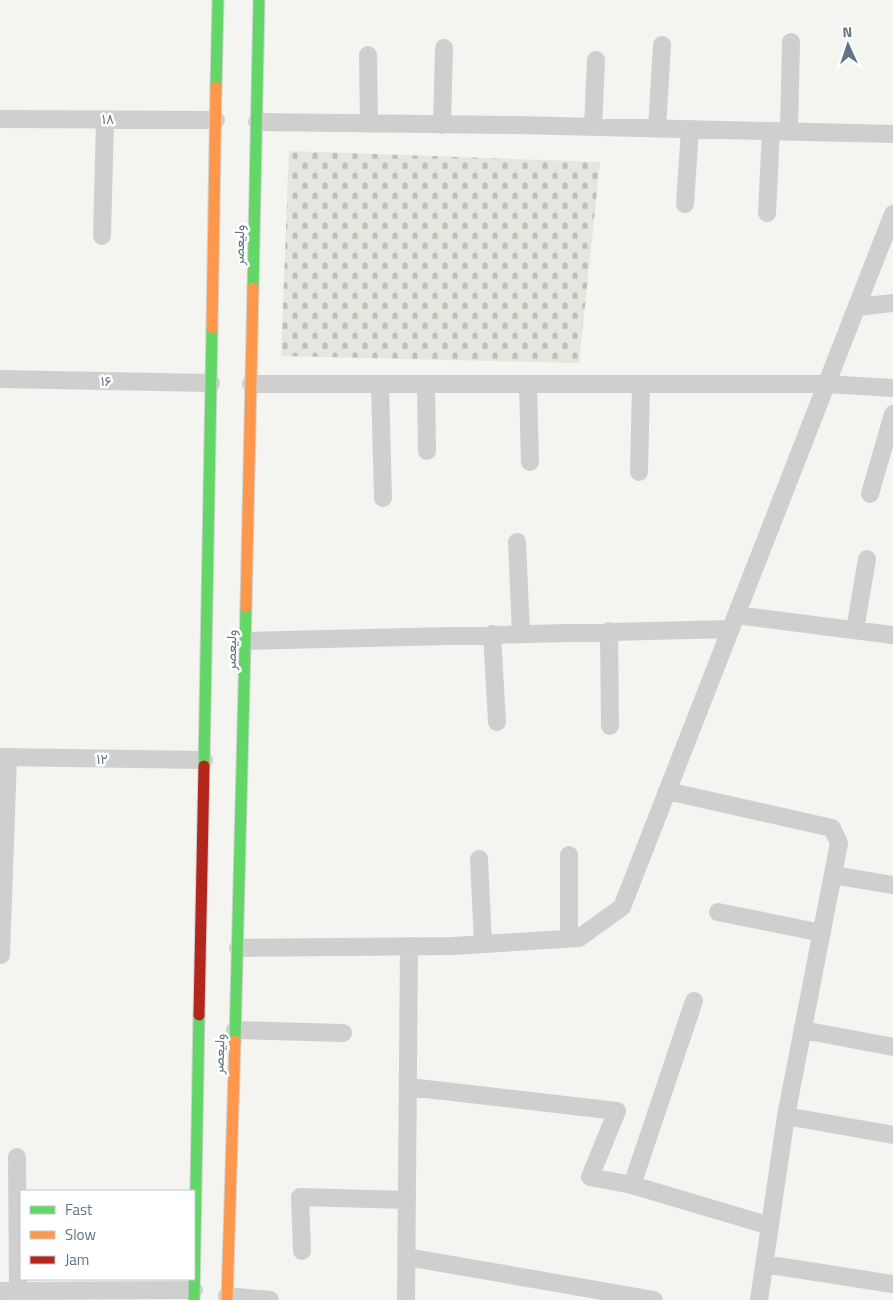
<svg xmlns="http://www.w3.org/2000/svg" width="893" height="1300" font-family="'Titillium Web',Vazirmatn,sans-serif">
  <defs>
    <pattern id="cemetery-stones" width="16" height="16" patternUnits="userSpaceOnUse" patternTransform="scale(1.25)"><rect width="16" height="16" fill="#e3e7de"/><path d="M2 7V4a2 2 0 0 1 4 0v3zM10 15v-3a2 2 0 0 1 4 0v3z" fill="#bbc0ba"/></pattern>
  </defs>
  <rect width="100%" height="100%" fill="#f4f4f0"/>
  <path fill="url(#cemetery-stones)" d="M 289,151 L 600,162 L 579,363 L 281,356 Z"/>
  <g fill="none" stroke-linecap="round" stroke-linejoin="round">
    <defs>
      <path id="fast" d="M 216,87 L 218,0
        M 253,288 L 259,0
        M 204,766 L 212,328
        M 235,1041 L 246,607
        M 194,1300 L 199,1015"/>
      <path id="slow" d="M 212,328 L 216,87
        M 246,607 L 253,288
        M 227,1300 L 235,1041"/>
      <path id="jam" d="M 199,1015 L 204,766"/>
    </defs>
    <use href="#fast" stroke="#d1d2d1" stroke-width="13"/>
    <use href="#slow" stroke="#d1d2d1" stroke-width="13"/>
    <use href="#jam" stroke="#d1d2d1" stroke-width="13"/>
    <path stroke="#cfcfd0" stroke-width="18" d="M 368,55 L 369,124
      M 0,119 L 216,120
      M 257,122 L 516,125 L 893,134
      M 442,125 L 444,48
      M 593,127 L 596,60
      M 657,128 L 662,45
      M 789,131 L 791,42
      M 685,204 L 690,129
      M 767,213 L 771,131
      M 102,236 L 105,119
      M 857,307 L 893,303
      M 0,379 L 211,383
      M 251,384 L 826,384 L 893,388
      M 380,385 L 383,498
      M 426,385 L 427,451
      M 528,385 L 530,462
      M 639,472 L 641,385
      M 870,494 L 893,414
      M 517,542 L 521,634
      M 736,615 L 893,635
      M 855,630 L 867,559
      M 609,631 L 610,726
      M 492,634 L 497,722
      M 246,641 L 731,629
      M 0,757 L 204,760
      M 667,791 L 832,828 L 839,843 L 786,1116 L 759,1300
      M 569,855 L 569,939
      M 479,859 L 483,944
      M 833,875 L 893,885
      M 718,912 L 822,933
      M 238,948 L 453,946 L 579,938 L 622,907 L 893,214
      M 1,955 L 8,757
      M 694,1001 L 632,1185 L 770,1226
      M 235,1030 L 343,1033
      M 803,1030 L 893,1047
      M 409,1087 L 617,1111 L 590,1177 L 632,1185
      M 786,1116 L 893,1135
      M 17,1157 L 18,1291
      M 302,1251 L 300,1197 L 407,1200
      M 407,1257 L 654,1300
      M 764,1264 L 893,1284
      M 0,1291 L 194,1290
      M 227,1296 L 270,1300
      M 406,1300 L 409,946"/>
    <use href="#fast" stroke="#63d668" stroke-width="11"/>
    <use href="#slow" stroke="#ff974d" stroke-width="11"/>
    <use href="#jam" stroke="#b3261e" stroke-width="11"/>
  </g>
  <g text-anchor="middle" stroke-width="5" stroke-linejoin="round" paint-order="stroke">
    <g font-size="14" fill="#607584" stroke="#fff">
      <text x="108" y="124">۱۸</text>
      <text transform="translate(239 245) rotate(-89)" y="5">ولیعصر</text>
      <text transform="translate(106 381) rotate(1)" y="5">۱۶</text>
      <text transform="translate(231 650) rotate(-89)" y="5">ولیعصر</text>
      <text transform="translate(102 759) rotate(1)" y="5">۱۲</text>
      <text transform="translate(219 1054) rotate(-88)" y="5">ولیعصر</text>
    </g>
  </g>
  <rect x="20" y="1190" width="175" height="90" fill="#ffffff" stroke="#bfc8ce"/>
  <rect x="30" y="1206" width="25" height="8" fill="#63d668" stroke="#bfc8ce"/>
  <text x="65" y="1215" font-size="15" fill="#607584">Fast</text>
  <rect x="30" y="1231" width="25" height="8" fill="#ff974d" stroke="#bfc8ce"/>
  <text x="65" y="1240" font-size="15" fill="#607584">Slow</text>
  <rect x="30" y="1256" width="25" height="8" fill="#b3261e" stroke="#bfc8ce"/>
  <text x="65" y="1265" font-size="15" fill="#607584">Jam</text>
  <g transform="translate(848 45) rotate(357)" stroke="#ffffff" stroke-width="4" paint-order="stroke">
  <path d="M0-4L9 19L0 12L-9 19Z" fill="#607584"/>
  <text y="-8" font-size="14" font-weight="bold" text-anchor="middle" fill="#607584">N</text>
  </g>
</svg>
